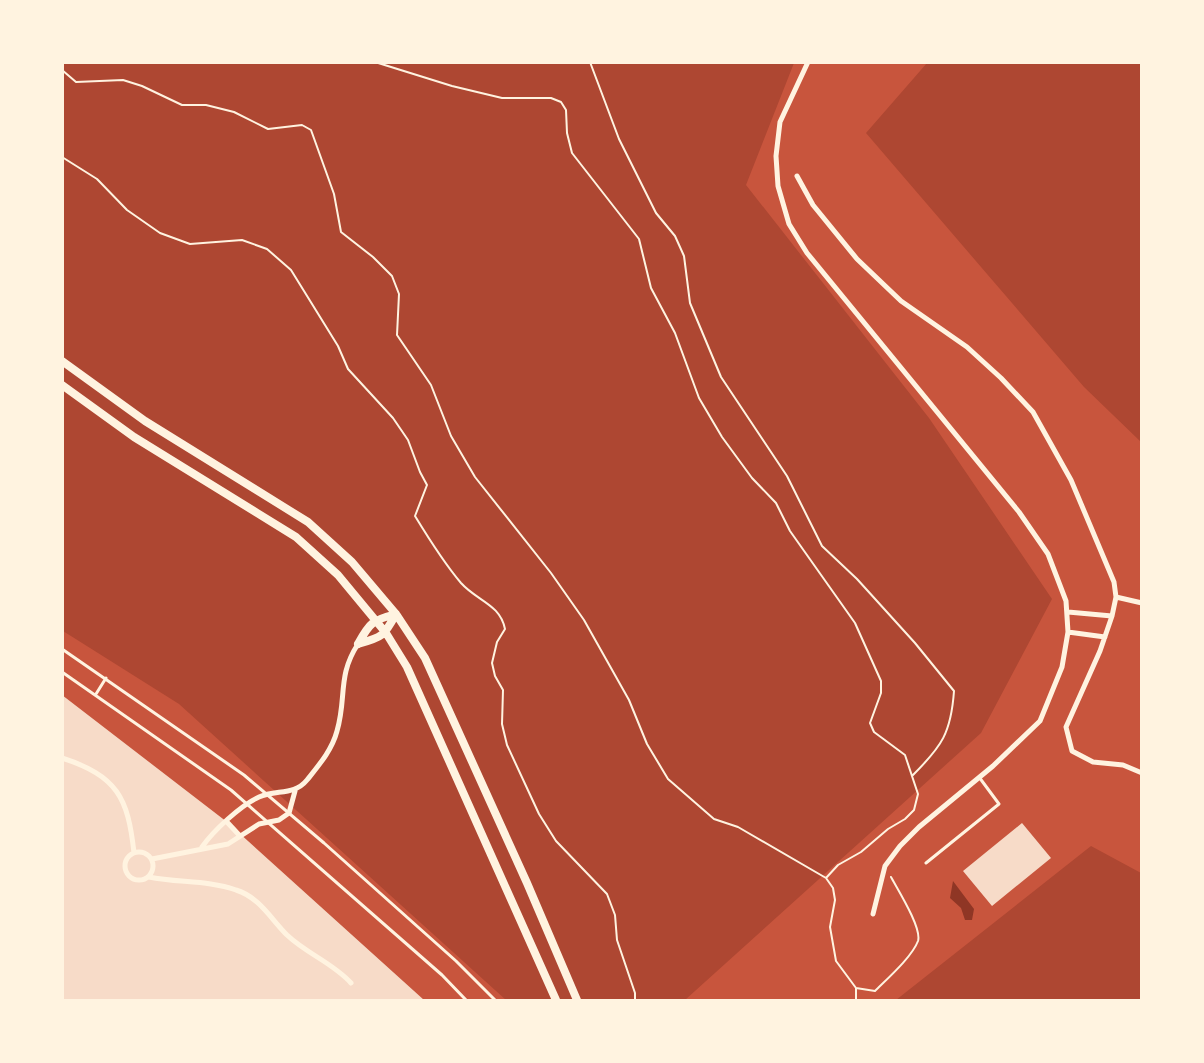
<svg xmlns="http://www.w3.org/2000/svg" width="1204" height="1063" font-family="Jost,sans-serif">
  <rect width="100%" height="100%" fill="#c8553d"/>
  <path fill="#ae4732" d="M 62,63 L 794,63 L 746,185 L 929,418 L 1052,599 L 981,733 L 685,1000 L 506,1000 L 179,704 L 63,631 Z
    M 927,63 L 1141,63 L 1141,442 L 1084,387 L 866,133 Z
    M 1091,846 L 1141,873 L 1141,1000 L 896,1000 Z"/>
  <path fill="#8f3625" d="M 953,881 L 974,909 L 972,920 L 965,920 L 961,908 L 950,898 Z"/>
  <path fill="#f7dbc8" d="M 62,695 L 227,822 L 424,1000 L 62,1000 Z
    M 1022,823 L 1051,858 L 992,906 L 963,871 Z"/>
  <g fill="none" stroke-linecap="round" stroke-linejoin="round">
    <path stroke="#fff3e0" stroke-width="2" d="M 375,62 L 452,86 L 502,98 L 551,98 L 561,102 L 566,110 L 567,133 L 572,153 L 639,239 L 651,288 L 675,333 L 699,398 L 722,437 L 752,478 L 776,503 L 790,531 L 855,623 L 881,681 L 881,693 L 870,723 L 874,732 L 905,755 L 918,794 L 914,810 L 905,819 L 888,829 L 861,852 L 838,865 L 826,878
      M 590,62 L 619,139 L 656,213 L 675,236 L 684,256 L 690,303 L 721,377 L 787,476 L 822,546 L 857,579 L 915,643 L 954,691 C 951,733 942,746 913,775
      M 62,70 L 76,82 L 123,80 L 142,86 L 182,105 L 206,105 L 234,112 L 268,129 L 302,125 L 311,130 L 334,194 L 341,232 L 373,257 L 392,276 L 399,294 L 397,335 L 431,385 L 451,436 L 475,477 L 551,573 L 584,620 L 629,700 L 647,744 L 668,779 L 714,819 L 738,827 L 826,878 L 833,888 L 835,900 L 830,927 L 836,961 L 856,988 L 875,991 C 887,979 912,957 918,941 C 922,928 898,890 891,877
      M 62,157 L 97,179 L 127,210 L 160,233 L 190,244 L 242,240 L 267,249 L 291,270 L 338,346 L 348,369 L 393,418 L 408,440 L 420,472 L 427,485 L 415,516 C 429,539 444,563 461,583 C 477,601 500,604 505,629 L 497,642 L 492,663 L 495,676 L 503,690 L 502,724 L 507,745 L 539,814 L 556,841 L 607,894 L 615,915 L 617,940 L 635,993 L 635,1000
      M 856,1000 L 856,988"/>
    <path stroke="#fff3e0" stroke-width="3" d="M 62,649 L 244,775 L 324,843 L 456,961 L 495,1000
      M 62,672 L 231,790 L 442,975 L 466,1000
      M 96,694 L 106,678
      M 926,863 L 999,804 L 979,777"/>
    <path stroke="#fff3e0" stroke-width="5" d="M 808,62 L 780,122 L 776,156 L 778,186 L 789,224 L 807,253 L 1019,512 L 1048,554 L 1066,601 L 1068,632 L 1062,667 L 1040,721 L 993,766 L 919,827 L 900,846 L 885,866 L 873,914
      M 797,176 L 813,205 L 857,259 L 901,301 L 967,347 L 1001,378 L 1033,412 L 1071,480 L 1114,582 L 1116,597 L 1112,616 L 1100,651 L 1066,727 L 1072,751 L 1093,762 L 1123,765 L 1142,773
      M 1116,597 L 1142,603
      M 1068,612 L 1112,616
      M 1068,632 L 1105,637
      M 62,758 C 117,776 128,797 134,853
      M 227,822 L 240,836
      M 202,847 C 213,831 241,805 259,797 C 276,789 294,796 307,780 C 319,765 332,750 337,731 C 347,697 337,676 358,644
      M125 866a14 14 0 1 1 28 0a14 14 0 1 1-28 0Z
      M 152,859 L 228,844 L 259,824 L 279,820 L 289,813 L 295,791
      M 149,877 C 178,883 208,880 236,890 C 259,897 271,919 287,935 C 307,954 333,963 351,983"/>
    <path stroke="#fff3e0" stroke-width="8" d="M 62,361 L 145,421 L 308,522 L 352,562 L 396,614 L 425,658 L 527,883 L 577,1000
      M 62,385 L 134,437 L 296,537 L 338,575 L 386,633 L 407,667 L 556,1000
      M 358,644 C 370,622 373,620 396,614
      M 358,644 C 383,637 384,636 396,614"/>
  </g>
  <rect width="1204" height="1063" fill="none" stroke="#fff3e0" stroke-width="128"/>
</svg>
